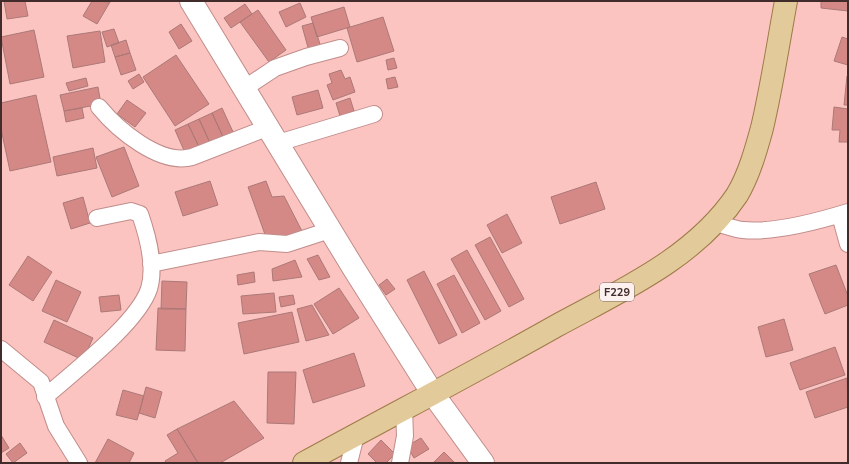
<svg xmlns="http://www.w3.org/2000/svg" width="849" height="464" font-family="'Nunito Sans',sans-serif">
  <rect width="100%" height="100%" fill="#fbc4c1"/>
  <path fill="#d58987" stroke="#ab7976" d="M 4,1 L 25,1 L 28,16 L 7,19 Z
    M 92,1 L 110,2 L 97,24 L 83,16 Z
    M 821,1 L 848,1 L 848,11 L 821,8 Z
    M 300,3 L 306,17 L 286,27 L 279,12 Z
    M 245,4 L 252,14 L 231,28 L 224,18 Z
    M 344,7 L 350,27 L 317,37 L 311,17 Z
    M 258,10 L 286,50 L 269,62 L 240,22 Z
    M 383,17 L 394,51 L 357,62 L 347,28 Z
    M 313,23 L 321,47 L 309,51 L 302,26 Z
    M 181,24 L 192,41 L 179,49 L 169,32 Z
    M 114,29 L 119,43 L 107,47 L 102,32 Z
    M 34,30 L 44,77 L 10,84 L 1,37 Z
    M 100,31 L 105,62 L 73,68 L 67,36 Z
    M 842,37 L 848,39 L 848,65 L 834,61 Z
    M 126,40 L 130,53 L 115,57 L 111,45 Z
    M 130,53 L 136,70 L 121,75 L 115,57 Z
    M 176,55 L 209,104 L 175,126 L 143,77 Z
    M 394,58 L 397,68 L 388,70 L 386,60 Z
    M 341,70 L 345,79 L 350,77 L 355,92 L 333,100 L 327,85 L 332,83 L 329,74 Z
    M 139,74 L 144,82 L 133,89 L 128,81 Z
    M 847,76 L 848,76 L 848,105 L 844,105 Z
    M 395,77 L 398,87 L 388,89 L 386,79 Z
    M 86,78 L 88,86 L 69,91 L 66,83 Z
    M 98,87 L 101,104 L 64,111 L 60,95 Z
    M 318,90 L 323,108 L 297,115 L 292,97 Z
    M 36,95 L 51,162 L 10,171 L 1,129 L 1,103 Z
    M 350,98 L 354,111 L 340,116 L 336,103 Z
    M 127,100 L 146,113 L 135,127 L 117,114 Z
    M 834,107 L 848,109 L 848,142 L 839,142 L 840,130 L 832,130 Z
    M 82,108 L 84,118 L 66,122 L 64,111 Z
    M 222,108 L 234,134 L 224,139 L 212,113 Z
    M 212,113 L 224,139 L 211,145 L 199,119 Z
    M 199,119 L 211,145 L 200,149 L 188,124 Z
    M 188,124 L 200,149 L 186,155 L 175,130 Z
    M 124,147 L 139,186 L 112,197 L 96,157 Z
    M 93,148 L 97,168 L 57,176 L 53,157 Z
    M 210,181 L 218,205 L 183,216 L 175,192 Z
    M 266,181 L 272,197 L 284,196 L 303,233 L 267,240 L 248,187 Z
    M 596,182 L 605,209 L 560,224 L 551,197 Z
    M 83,197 L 90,223 L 71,229 L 63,203 Z
    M 507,214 L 522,243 L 502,253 L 487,225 Z
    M 490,237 L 524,299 L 509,307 L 475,245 Z
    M 467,250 L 501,311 L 485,320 L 451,259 Z
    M 318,255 L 330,277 L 319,280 L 307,259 Z
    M 28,256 L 52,272 L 33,301 L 9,285 Z
    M 295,260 L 302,277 L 273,281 L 272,269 Z
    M 836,265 L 848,296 L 848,305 L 825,314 L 809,274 Z
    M 424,271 L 457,335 L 439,344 L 407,280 Z
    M 254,272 L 255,282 L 238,285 L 237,275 Z
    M 454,275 L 480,323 L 462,333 L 437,284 Z
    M 387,279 L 395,289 L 386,295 L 379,285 Z
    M 56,280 L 81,292 L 67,322 L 42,311 Z
    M 162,281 L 187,282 L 186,309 L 161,309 Z
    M 339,288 L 359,318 L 333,334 L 314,304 Z
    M 274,293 L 276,312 L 243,314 L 241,296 Z
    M 119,295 L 121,310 L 101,312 L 99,297 Z
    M 293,295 L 295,304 L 281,307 L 279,297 Z
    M 312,305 L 329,335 L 306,341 L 297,309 Z
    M 158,308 L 186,309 L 185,351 L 156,350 Z
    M 292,312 L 299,342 L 244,354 L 238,323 Z
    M 784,319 L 793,350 L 766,357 L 758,327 Z
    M 54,320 L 93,338 L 83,360 L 44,342 Z
    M 835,347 L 845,375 L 800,390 L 790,363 Z
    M 354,353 L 365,386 L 313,403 L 303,370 Z
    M 268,372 L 296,372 L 294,424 L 267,423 Z
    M 847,378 L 848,407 L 815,418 L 806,392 Z
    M 146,387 L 162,392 L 155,418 L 139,413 Z
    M 123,390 L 144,396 L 137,420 L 116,415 Z
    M 234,401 L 264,438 L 220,463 L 198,463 L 177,429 Z
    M 177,429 L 198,463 L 166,463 L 165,461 L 178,453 L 167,435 Z
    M 1,435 L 9,448 L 1,453 Z
    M 421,438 L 429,449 L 414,458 L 407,446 Z
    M 108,439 L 134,453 L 129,463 L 95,463 Z
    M 381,440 L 395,454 L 386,463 L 377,463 L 368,454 Z
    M 20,443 L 27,453 L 13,463 L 6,454 Z
    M 444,452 L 455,463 L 433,463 Z"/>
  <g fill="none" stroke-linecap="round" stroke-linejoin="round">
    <defs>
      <path id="minor" d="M 245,88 L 275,68 L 306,57 L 340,48
        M 99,107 C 117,129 160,166 192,157 L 269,127
        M 278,143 L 374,114
        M 840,215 L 848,244
        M 716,223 C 724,225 734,229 743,230 C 773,233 819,221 848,212
        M 151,264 L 259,242 L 287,244 L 330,230
        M 1,349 L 41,382 L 56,426 L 79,463
        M 45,397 C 73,372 137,324 149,289 C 156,266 148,237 140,214 L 131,211 L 97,218
        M 349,463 L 356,435
        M 400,463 L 405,436 L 404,408"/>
      <path id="secondary" d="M 191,1 L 354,269 L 433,394 L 483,463"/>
      <path id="primary" d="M 304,463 C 388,417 473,373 556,326 C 620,291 695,258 737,195 C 749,175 756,150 762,128 C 772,86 778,44 786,1"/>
    </defs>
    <use href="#minor" stroke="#c18d8b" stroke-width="18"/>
    <use href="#secondary" stroke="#c18d8b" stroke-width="24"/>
    <use href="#primary" stroke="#9e7b48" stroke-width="24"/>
    <use href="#minor" stroke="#fff" stroke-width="16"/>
    <use href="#secondary" stroke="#fff" stroke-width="22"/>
    <use href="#primary" stroke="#e3ca9a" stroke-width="22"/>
  </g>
  <g text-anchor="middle" stroke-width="3" stroke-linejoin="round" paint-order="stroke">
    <rect fill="#fdf1f0" stroke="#796766" stroke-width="1" x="600" y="283" width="34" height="18" rx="3"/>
    <g font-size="11" font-weight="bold" fill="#412c2b">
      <text x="617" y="296">F229</text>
    </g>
  </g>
  <rect width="849" height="464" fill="none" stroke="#412c2b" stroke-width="4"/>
</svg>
